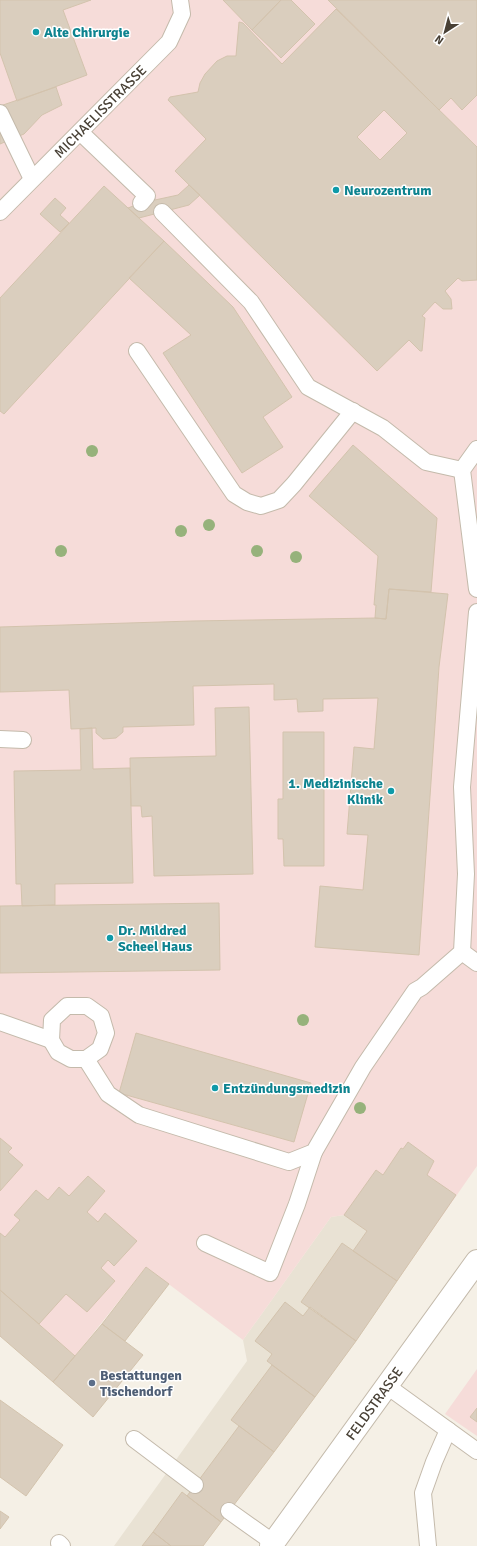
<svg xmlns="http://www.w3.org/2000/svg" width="477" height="1546" font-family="Signika,sans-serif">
  <rect width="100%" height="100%" fill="#f5f0e6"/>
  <path fill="#e9e2d4" d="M 344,1215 L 367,1231 L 353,1252 L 397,1281 L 356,1341 L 203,1546 L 114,1546 L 247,1361 L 243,1340 L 331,1217 Z"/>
  <path fill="#f6dcd9" d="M 0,0 L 477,0 L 477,1166 L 397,1281 L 353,1251 L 367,1231 L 344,1215 L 331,1217 L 243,1340 L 146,1267 L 75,1356 L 0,1290 Z
    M 477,1369 L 477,1436 L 445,1414 Z"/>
  <path fill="#dacebe" stroke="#d3c3ad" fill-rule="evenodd" d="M 0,0 L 91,0 L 63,10 L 87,75 L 17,101 L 0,53 Z
    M 223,0 L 281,0 L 252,30 Z
    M 281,0 L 291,0 L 315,24 L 281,58 L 252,30 Z
    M 328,0 L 477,0 L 477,95 L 462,110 L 451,98 L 439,110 Z
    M 336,9 L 477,147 L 477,280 L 462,281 L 458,278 L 445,291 L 451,299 L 452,309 L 443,309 L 435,302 L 422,316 L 425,318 L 422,351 L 420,351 L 409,340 L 377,371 L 175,171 L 206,139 L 168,100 L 170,97 L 198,92 L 200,83 L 205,74 L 217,61 L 227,56 L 236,56 L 239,22 L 243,23 L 282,64 ZM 384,110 L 407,133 L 380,160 L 357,137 Z
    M 56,87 L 62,105 L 42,115 L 24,134 L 0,144 L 0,106 Z
    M 189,185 L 200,195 L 189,205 L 139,218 L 128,208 L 141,203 L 178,195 Z
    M 104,186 L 164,241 L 4,414 L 0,411 L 0,298 Z
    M 55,198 L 66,208 L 60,215 L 69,223 L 60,232 L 40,214 Z
    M 164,241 L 233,307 L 292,397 L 263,417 L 283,447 L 242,473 L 163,353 L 191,335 L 129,278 Z
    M 353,445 L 437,518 L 431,592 L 389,589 L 386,619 L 375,618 L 376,605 L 374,605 L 378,556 L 309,496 Z
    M 389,589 L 448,594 L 439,667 L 419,955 L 315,947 L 320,886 L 363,890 L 368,835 L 347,834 L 354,747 L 374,749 L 378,698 L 323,699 L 323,711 L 298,712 L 297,699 L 274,700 L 274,684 L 193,686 L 194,725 L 123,727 L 123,732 L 116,738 L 103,739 L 96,733 L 96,728 L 71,729 L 69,690 L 0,692 L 0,627 L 192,621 L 375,618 L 386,619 Z
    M 249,707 L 253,874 L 154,876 L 152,816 L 142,817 L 141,806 L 131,806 L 130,758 L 216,756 L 215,708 Z
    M 92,728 L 93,769 L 130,768 L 133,883 L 55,884 L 55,905 L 22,906 L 21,884 L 16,884 L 14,771 L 81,770 L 80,729 Z
    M 283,732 L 324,732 L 324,866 L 284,866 L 283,839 L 278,839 L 278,799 L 283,799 Z
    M 219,903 L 220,970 L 0,973 L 0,906 Z
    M 136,1033 L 311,1083 L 294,1142 L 119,1093 Z
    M 0,1138 L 12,1148 L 8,1152 L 23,1165 L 0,1191 Z
    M 408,1142 L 434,1161 L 427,1175 L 456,1195 L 397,1281 L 353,1251 L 367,1231 L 344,1215 L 376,1170 L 383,1175 L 401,1148 L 403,1149 Z
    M 88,1176 L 105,1191 L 87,1212 L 98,1222 L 105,1213 L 137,1241 L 114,1266 L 108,1260 L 101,1268 L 115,1281 L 87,1312 L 66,1294 L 39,1324 L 0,1290 L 0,1233 L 5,1237 L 20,1220 L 14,1215 L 36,1190 L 48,1200 L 59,1187 L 69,1196 Z
    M 342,1243 L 397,1281 L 356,1341 L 301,1302 Z
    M 146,1267 L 169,1284 L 125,1341 L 102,1324 Z
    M 0,1290 L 75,1356 L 53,1382 L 0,1336 Z
    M 285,1302 L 303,1316 L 310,1307 L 356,1341 L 315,1397 L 267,1361 L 272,1354 L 255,1341 Z
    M 102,1324 L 143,1355 L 93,1417 L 53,1382 Z
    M 272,1365 L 315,1397 L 274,1452 L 231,1420 Z
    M 0,1400 L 63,1445 L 26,1496 L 0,1477 Z
    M 477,1408 L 477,1422 L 470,1417 Z
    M 239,1426 L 274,1452 L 221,1522 L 187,1496 Z
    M 182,1492 L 221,1522 L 203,1546 L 171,1546 L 153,1532 Z
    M 0,1511 L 9,1517 L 0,1529 Z
    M 153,1532 L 171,1546 L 142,1546 Z"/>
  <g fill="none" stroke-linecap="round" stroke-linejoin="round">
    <defs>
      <g id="service">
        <path d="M 0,113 L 32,179"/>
        <path d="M 80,132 L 147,196 L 141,203"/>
        <path id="s1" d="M 0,212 L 169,42 L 182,14 L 180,0"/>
        <path d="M 162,212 L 251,302 L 308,387 L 383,428 L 426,462 L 462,470"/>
        <path d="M 137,351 L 234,494 L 247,502 L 261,506 L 279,500 L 294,484 L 353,411"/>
        <path d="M 477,449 L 462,470 L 477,589"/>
        <path d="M 0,739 L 23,740"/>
        <path d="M 462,952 L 477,963"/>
        <path d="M 67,1006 L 87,1006 L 101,1016 L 106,1033 L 100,1049 L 86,1059 L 71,1059 L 58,1052 L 51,1040 L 52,1020 Z"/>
        <path d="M 0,1022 L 51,1040"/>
        <path d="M 86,1059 L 108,1094 L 139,1115 L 289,1162 L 314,1152 L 363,1067 L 415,991 L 422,987 L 462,952 L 466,874 L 462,787 L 477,612"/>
        <path d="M 205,1243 L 270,1273 L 297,1204 L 314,1152"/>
        <path d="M 387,1386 L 477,1451"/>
        <path d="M 134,1439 L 195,1485"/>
        <path d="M 229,1511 L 274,1543"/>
        <path d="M 59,1543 L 62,1546"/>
        <path d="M 428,1546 L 423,1493 L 434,1462 L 448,1430"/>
      </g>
      <g id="tertiary">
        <path id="s2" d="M 271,1546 L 477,1261"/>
      </g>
    </defs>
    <use href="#service" stroke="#c4baab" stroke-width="18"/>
    <use href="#tertiary" stroke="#c4baab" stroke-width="24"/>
    <use href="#service" stroke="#fff" stroke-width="16"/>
    <use href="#tertiary" stroke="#fff" stroke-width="22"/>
  </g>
  <g fill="#96b27b">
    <circle cx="92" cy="451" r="6"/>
    <circle cx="209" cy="525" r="6"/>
    <circle cx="181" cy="531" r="6"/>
    <circle cx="61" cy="551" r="6"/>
    <circle cx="257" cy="551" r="6"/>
    <circle cx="296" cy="557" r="6"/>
    <circle cx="303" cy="1020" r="6"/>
    <circle cx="360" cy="1108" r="6"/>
  </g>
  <g fill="#0f9aa8" stroke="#fff" stroke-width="1.5">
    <circle cx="36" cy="32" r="4"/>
    <circle cx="336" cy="190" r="4"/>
    <circle cx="391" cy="791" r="4"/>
    <circle cx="110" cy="938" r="4"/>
    <circle cx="215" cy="1088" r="4"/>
  </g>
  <circle fill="#5c6f8a" stroke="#fff" stroke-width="1.5" cx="92" cy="1383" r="4"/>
  <g text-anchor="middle" stroke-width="3" stroke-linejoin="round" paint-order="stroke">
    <g font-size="14" font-weight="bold" fill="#0d838f" stroke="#fff" text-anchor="start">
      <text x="44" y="37">Alte Chirurgie</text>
      <text x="344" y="195">Neurozentrum</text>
      <text x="383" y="788" text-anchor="end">1. Medizinische<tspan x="383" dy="16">Klinik</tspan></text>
      <text x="118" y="935">Dr. Mildred<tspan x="118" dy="16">Scheel Haus</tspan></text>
      <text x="223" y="1093">Entzündungsmedizin</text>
    </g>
    <g font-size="14" fill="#484035" stroke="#fff">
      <text dy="5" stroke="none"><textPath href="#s1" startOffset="142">MICHAELISSTRASSE</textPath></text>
      <text dy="5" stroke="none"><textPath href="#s2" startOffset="176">FELDSTRASSE</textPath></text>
    </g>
    <g font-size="14" font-weight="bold" fill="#4e5e75" stroke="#fff" text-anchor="start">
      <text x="100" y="1380">Bestattungen<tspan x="100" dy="16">Tischendorf</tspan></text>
    </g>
  </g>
  <g transform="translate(445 32) rotate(216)" stroke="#ffffff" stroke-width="3" paint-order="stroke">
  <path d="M0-3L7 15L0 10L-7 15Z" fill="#484035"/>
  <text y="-6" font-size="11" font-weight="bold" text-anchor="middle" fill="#484035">N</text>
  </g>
</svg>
